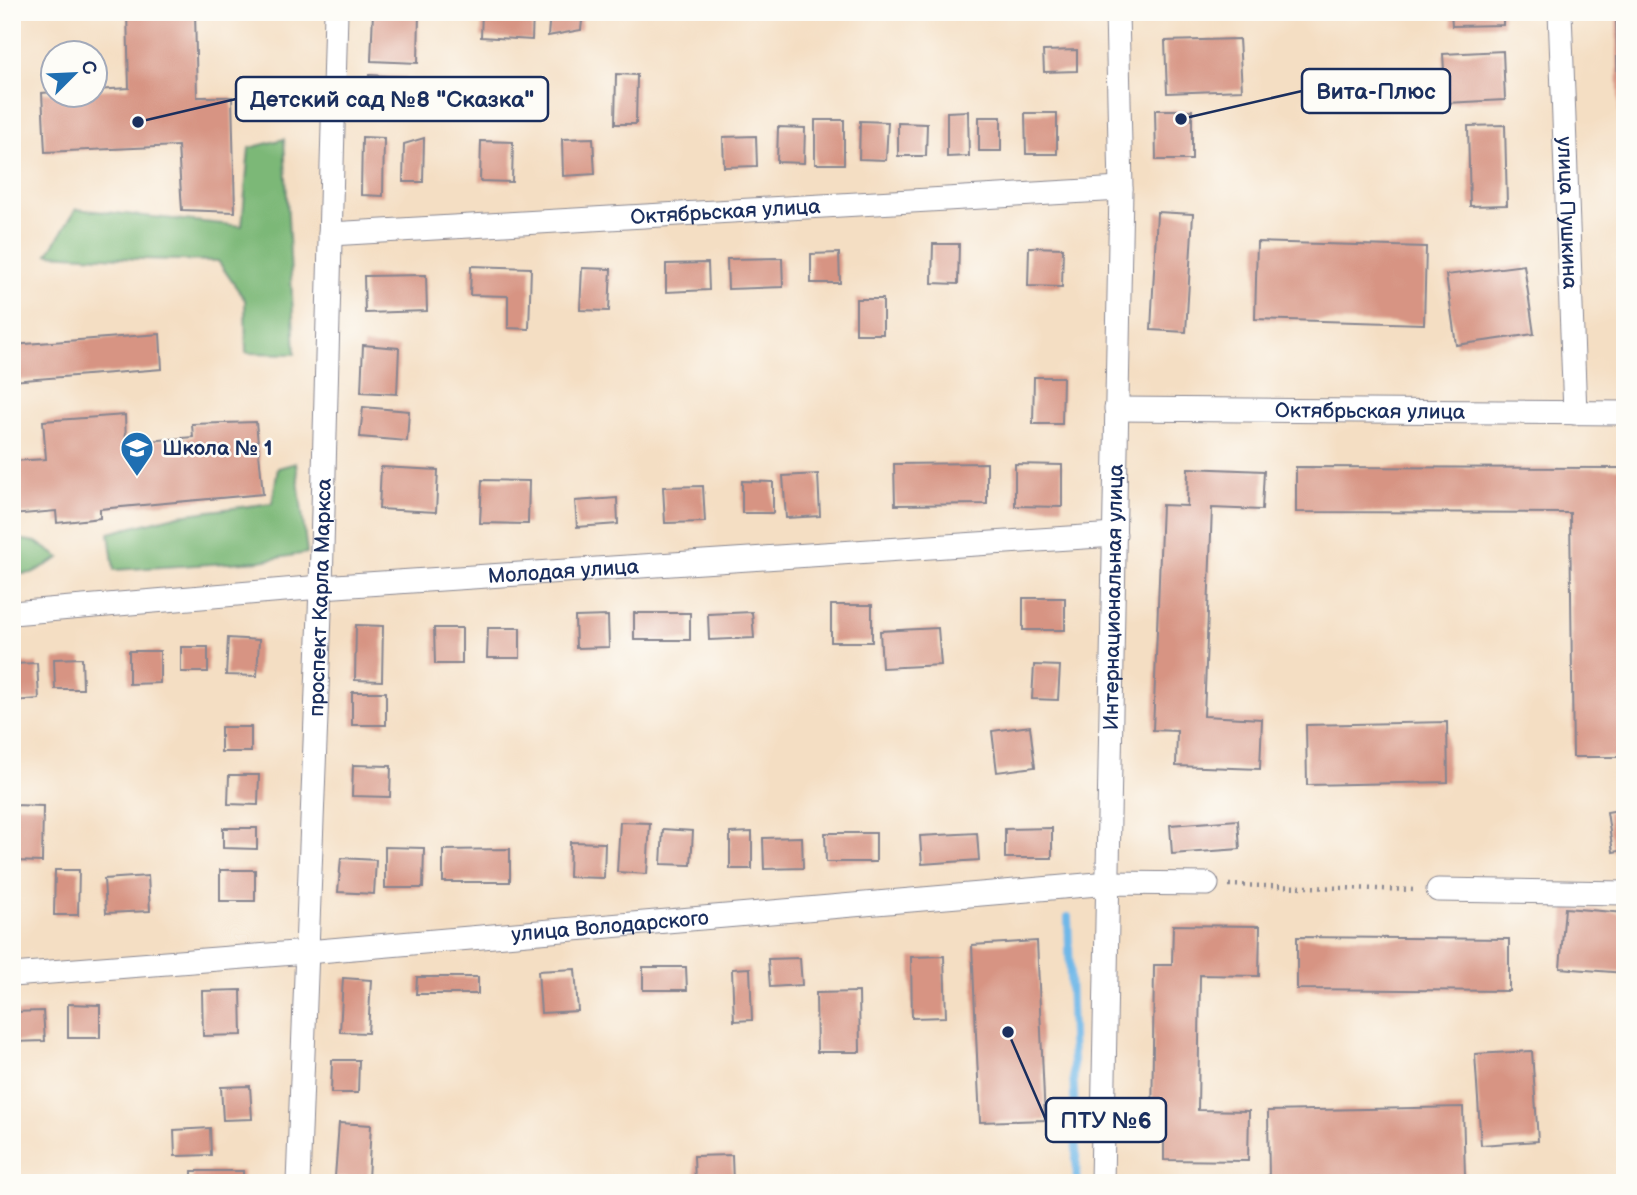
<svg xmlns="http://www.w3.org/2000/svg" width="1637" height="1195" font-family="'Balsamiq Sans',sans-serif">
  <rect width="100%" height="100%" fill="#fdfcf7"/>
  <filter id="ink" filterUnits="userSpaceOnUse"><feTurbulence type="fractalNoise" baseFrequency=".0143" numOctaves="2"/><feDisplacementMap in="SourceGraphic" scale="14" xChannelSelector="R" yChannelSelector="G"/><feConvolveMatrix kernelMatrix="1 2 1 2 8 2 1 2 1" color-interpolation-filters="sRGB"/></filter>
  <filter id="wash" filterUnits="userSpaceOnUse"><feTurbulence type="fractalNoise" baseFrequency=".00686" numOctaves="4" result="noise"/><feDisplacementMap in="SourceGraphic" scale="28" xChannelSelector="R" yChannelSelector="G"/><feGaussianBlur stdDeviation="1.57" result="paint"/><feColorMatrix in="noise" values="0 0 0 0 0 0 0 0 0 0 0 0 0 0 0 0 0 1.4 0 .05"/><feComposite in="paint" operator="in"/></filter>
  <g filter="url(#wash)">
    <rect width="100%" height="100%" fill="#f4dec3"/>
    <path fill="#7cb877" stroke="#4c746a" stroke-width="2" d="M 284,139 L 295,354 L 246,353 L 245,300 L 218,261 L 141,259 L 48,254 L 76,209 L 242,226 L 249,148 Z
      M 296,463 L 307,553 L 260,561 L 114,570 L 109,533 L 179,515 L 272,503 L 278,468 Z
      M 12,538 L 36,542 L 60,558 L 32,573 L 12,575 Z"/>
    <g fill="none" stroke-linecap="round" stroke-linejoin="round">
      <path stroke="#70b8e8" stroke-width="8" d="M 1068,917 L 1077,1183"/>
    </g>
    <g id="blocks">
      <path fill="#d79483" d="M 127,12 L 195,12 L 197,97 L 232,97 L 235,212 L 182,210 L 178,146 L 45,152 L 42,93 L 52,92 L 52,94 L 94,94 L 94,90 L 129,88 Z
        M 373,12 L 419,12 L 418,63 L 371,61 Z
        M 482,12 L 533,12 L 532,40 L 481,37 Z
        M 550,12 L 583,12 L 581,30 L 548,36 Z
        M 1451,12 L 1503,12 L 1503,25 L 1452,26 Z
        M 1616,12 L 1625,12 L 1625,256 L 1622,256 Z
        M 1239,39 L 1242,90 L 1167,93 L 1165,41 Z
        M 1077,50 L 1077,71 L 1044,72 L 1043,51 Z
        M 1503,51 L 1505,100 L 1446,103 L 1443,54 Z
        M 616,74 L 637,75 L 636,124 L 615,124 Z
        M 369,75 L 406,77 L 405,104 L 368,103 Z
        M 1155,110 L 1192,110 L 1192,160 L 1156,160 Z
        M 968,111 L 969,156 L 947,157 L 947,112 Z
        M 1025,113 L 1057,113 L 1057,154 L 1026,154 Z
        M 979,117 L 1001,117 L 1001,151 L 979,151 Z
        M 815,120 L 844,120 L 844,164 L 815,164 Z
        M 860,121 L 888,122 L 886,160 L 859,159 Z
        M 898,123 L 927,124 L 926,156 L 898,156 Z
        M 1505,125 L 1507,205 L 1470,206 L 1468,126 Z
        M 778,127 L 805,128 L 804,163 L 777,162 Z
        M 756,136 L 757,166 L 724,167 L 723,137 Z
        M 362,137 L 384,138 L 383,196 L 361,195 Z
        M 424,138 L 423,182 L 403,182 L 404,144 Z
        M 593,138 L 595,174 L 563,176 L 562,139 Z
        M 481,141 L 513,142 L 512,182 L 480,181 Z
        M 1157,212 L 1193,214 L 1186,332 L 1151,330 Z
        M 1257,242 L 1426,247 L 1424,324 L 1255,319 Z
        M 933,244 L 959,244 L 958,284 L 932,283 Z
        M 1029,247 L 1063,248 L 1062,287 L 1028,286 Z
        M 839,253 L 840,283 L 811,283 L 811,254 Z
        M 782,258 L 783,287 L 728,289 L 727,259 Z
        M 708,263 L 709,290 L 666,292 L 666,264 Z
        M 1524,265 L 1534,334 L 1456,345 L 1446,275 Z
        M 471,266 L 531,268 L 529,329 L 508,328 L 508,296 L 470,295 Z
        M 582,268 L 611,269 L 609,311 L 580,310 Z
        M 426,275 L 427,311 L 365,313 L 364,276 Z
        M 856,299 L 883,299 L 883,334 L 856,334 Z
        M 160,334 L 162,369 L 12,381 L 12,345 Z
        M 363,345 L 399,348 L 397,394 L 361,392 Z
        M 1034,377 L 1063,377 L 1062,424 L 1033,424 Z
        M 363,407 L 409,411 L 407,441 L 360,437 Z
        M 125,415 L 126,443 L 193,437 L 192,424 L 256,422 L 263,494 L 100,509 L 100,518 L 57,523 L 56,511 L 12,515 L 12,461 L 46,459 L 43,421 Z
        M 987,463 L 987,504 L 895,505 L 894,464 Z
        M 1015,464 L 1062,465 L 1062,507 L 1015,506 Z
        M 381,467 L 438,470 L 436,512 L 379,509 Z
        M 1296,467 L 1621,468 L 1625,757 L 1573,757 L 1570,513 L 1296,512 Z
        M 1188,468 L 1264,471 L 1262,510 L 1212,508 L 1204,716 L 1262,719 L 1260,769 L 1176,766 L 1177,731 L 1153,730 L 1162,505 L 1187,506 Z
        M 818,474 L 820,516 L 786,518 L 783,476 Z
        M 482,480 L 529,481 L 528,524 L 480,523 Z
        M 742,481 L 773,482 L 773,513 L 742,513 Z
        M 703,486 L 705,522 L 665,523 L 663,487 Z
        M 617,498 L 618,524 L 577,527 L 575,501 Z
        M 1023,598 L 1065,598 L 1065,630 L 1023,630 Z
        M 831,605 L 872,605 L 872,642 L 831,642 Z
        M 752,612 L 754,638 L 709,640 L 708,614 Z
        M 634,613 L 690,613 L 690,640 L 634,640 Z
        M 608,616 L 609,647 L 576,648 L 575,617 Z
        M 356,625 L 383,626 L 382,681 L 355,680 Z
        M 434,628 L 462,628 L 462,664 L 435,664 Z
        M 488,628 L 520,628 L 520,658 L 487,658 Z
        M 938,628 L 941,665 L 882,668 L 880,631 Z
        M 228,638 L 259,640 L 257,676 L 226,675 Z
        M 181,647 L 208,647 L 208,672 L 181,672 Z
        M 129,651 L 160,651 L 160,683 L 129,684 Z
        M 82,658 L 83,689 L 55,689 L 54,659 Z
        M 37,663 L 39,699 L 13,701 L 12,664 Z
        M 1034,665 L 1060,666 L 1058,700 L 1032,699 Z
        M 352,692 L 386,692 L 386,725 L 352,725 Z
        M 1447,722 L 1448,782 L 1307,785 L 1306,725 Z
        M 1030,726 L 1035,767 L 997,772 L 992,731 Z
        M 221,727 L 251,727 L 251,752 L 221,752 Z
        M 353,765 L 391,766 L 390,797 L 352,796 Z
        M 229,775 L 259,775 L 258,805 L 228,804 Z
        M 15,805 L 43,806 L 42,862 L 15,861 Z
        M 1625,809 L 1625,850 L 1613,852 L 1607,812 Z
        M 1238,820 L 1240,849 L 1172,854 L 1170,825 Z
        M 620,822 L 650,823 L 647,874 L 617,872 Z
        M 223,828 L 257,828 L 257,849 L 223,848 Z
        M 1052,828 L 1052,858 L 1005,858 L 1005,829 Z
        M 663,829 L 693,831 L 691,865 L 661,864 Z
        M 752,832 L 752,869 L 730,869 L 730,833 Z
        M 825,833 L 876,833 L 876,862 L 826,862 Z
        M 977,833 L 979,860 L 922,864 L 920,836 Z
        M 802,837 L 803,868 L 764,869 L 763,838 Z
        M 570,842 L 605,843 L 604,878 L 569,877 Z
        M 385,847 L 424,848 L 423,888 L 385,888 Z
        M 510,849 L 510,882 L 443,882 L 443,850 Z
        M 341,858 L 376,860 L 374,894 L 338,892 Z
        M 55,870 L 79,870 L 78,915 L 54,915 Z
        M 220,870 L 255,870 L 255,901 L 220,901 Z
        M 148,876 L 150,911 L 106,913 L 104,879 Z
        M 1565,908 L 1625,913 L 1625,973 L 1560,968 Z
        M 1173,925 L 1260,926 L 1259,976 L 1200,975 L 1198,1110 L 1249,1111 L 1248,1161 L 1164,1160 L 1164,1129 L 1152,1129 L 1154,965 L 1172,965 Z
        M 1297,937 L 1509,939 L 1509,991 L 1297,989 Z
        M 1037,941 L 1045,1120 L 980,1122 L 972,945 Z
        M 944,956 L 946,1017 L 912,1018 L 911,957 Z
        M 800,958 L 802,985 L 770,987 L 768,959 Z
        M 643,967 L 686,967 L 687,990 L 643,990 Z
        M 750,968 L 752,1020 L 734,1021 L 732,969 Z
        M 575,969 L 578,1011 L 541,1013 L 538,971 Z
        M 417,977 L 478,977 L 478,994 L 416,994 Z
        M 343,978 L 371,980 L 368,1033 L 340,1032 Z
        M 241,990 L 242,1035 L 203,1036 L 202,991 Z
        M 859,992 L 860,1052 L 817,1052 L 816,993 Z
        M 68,1004 L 100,1005 L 100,1038 L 68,1038 Z
        M 43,1011 L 45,1041 L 12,1042 L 12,1012 Z
        M 1532,1051 L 1538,1141 L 1481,1145 L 1475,1054 Z
        M 332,1060 L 359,1060 L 358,1093 L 331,1093 Z
        M 250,1086 L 252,1119 L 223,1120 L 221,1087 Z
        M 1463,1107 L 1465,1176 L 1269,1180 L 1268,1111 Z
        M 339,1123 L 371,1125 L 368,1179 L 335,1177 Z
        M 210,1128 L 211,1155 L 175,1156 L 174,1130 Z
        M 732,1155 L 733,1183 L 695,1183 L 694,1156 Z
        M 192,1171 L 243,1171 L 243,1183 L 192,1183 Z"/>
    </g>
  </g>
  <g filter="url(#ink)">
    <use href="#blocks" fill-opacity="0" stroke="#888690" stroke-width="2"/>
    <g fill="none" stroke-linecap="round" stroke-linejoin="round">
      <defs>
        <g id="minor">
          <path id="s1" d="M 1560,12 L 1575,413"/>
          <path id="s2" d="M 330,234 L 1121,189"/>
          <path id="s3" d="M 1116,409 L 1625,413"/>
          <path id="s4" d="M 12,613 L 321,587 L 1115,535"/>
          <path d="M 1438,890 L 1625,893"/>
          <path id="s5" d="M 12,975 L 307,952 L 1109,883 L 1207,884"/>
          <path id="s6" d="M 298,1183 L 321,587 L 336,12"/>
          <path id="s7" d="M 1102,1183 L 1121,189 L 1117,12"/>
        </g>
      </defs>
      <use href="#minor" stroke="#888690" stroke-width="25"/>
      <path stroke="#888690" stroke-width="4.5" stroke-dasharray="2 5" stroke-linecap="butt" d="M 1229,885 L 1417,890"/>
      <use href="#minor" stroke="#fff" stroke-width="23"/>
    </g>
  </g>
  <defs>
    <symbol id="school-pin" viewBox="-11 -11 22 30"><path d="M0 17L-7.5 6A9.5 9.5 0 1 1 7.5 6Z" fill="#1f6fb2" stroke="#fdfcf7"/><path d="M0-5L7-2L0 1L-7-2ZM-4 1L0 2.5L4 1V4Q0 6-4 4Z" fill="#fff"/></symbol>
  </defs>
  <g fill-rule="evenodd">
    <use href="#school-pin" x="118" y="429" width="38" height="52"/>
  </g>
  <g text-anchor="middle" stroke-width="5" stroke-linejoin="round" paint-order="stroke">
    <g font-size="21" fill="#1b2f5e" stroke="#fdfcf7">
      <text dy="7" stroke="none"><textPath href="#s2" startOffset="396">Октябрьская улица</textPath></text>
      <text dy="7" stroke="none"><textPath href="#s1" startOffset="201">улица Пушкина</textPath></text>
      <text dy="7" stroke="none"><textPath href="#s3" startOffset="254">Октябрьская улица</textPath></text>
      <text dy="7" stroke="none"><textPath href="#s4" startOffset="553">Молодая улица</textPath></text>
      <text dy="7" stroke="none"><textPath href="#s7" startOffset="586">Интернациональная улица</textPath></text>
      <text dy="7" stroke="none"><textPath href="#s6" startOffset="586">проспект Карла Маркса</textPath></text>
      <text dy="7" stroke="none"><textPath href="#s5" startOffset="600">улица Володарского</textPath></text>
    </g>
    <g font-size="21" font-weight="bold" fill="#1b2f5e" stroke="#fdfcf7" text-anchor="start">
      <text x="162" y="455">Школа № 1</text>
    </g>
  </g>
  <path fill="none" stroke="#1b2f5e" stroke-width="2.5" d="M1181 119L1302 91M138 122L236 99M1008 1032L1046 1120"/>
  <g fill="#1b2f5e" stroke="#fdfcf7" stroke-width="2.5">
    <circle cx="1181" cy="119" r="7"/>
    <circle cx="138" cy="122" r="7"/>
    <circle cx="1008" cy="1032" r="7"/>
  </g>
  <g fill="#fdfcf7" stroke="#1b2f5e" stroke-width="2.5">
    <rect x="1302" y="69" width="148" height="44" rx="7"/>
    <rect x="236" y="77" width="312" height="44" rx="7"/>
    <rect x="1046" y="1098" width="120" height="44" rx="7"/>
  </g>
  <g font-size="23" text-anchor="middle" font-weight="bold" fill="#1b2f5e">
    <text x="1376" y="99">Вита-Плюс</text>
    <text x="392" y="107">Детский сад №8 "Сказка"</text>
    <text x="1106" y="1128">ПТУ №6</text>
  </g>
  <rect width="1637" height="1195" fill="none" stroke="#fdfcf7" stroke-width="42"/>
  <g transform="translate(74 74) rotate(66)"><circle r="33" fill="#fdfcf7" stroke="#a3aaba" stroke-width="2"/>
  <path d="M0-5L12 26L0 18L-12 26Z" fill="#1f6fb2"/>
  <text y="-10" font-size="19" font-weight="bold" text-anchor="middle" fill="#1b2f5e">С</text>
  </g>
</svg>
